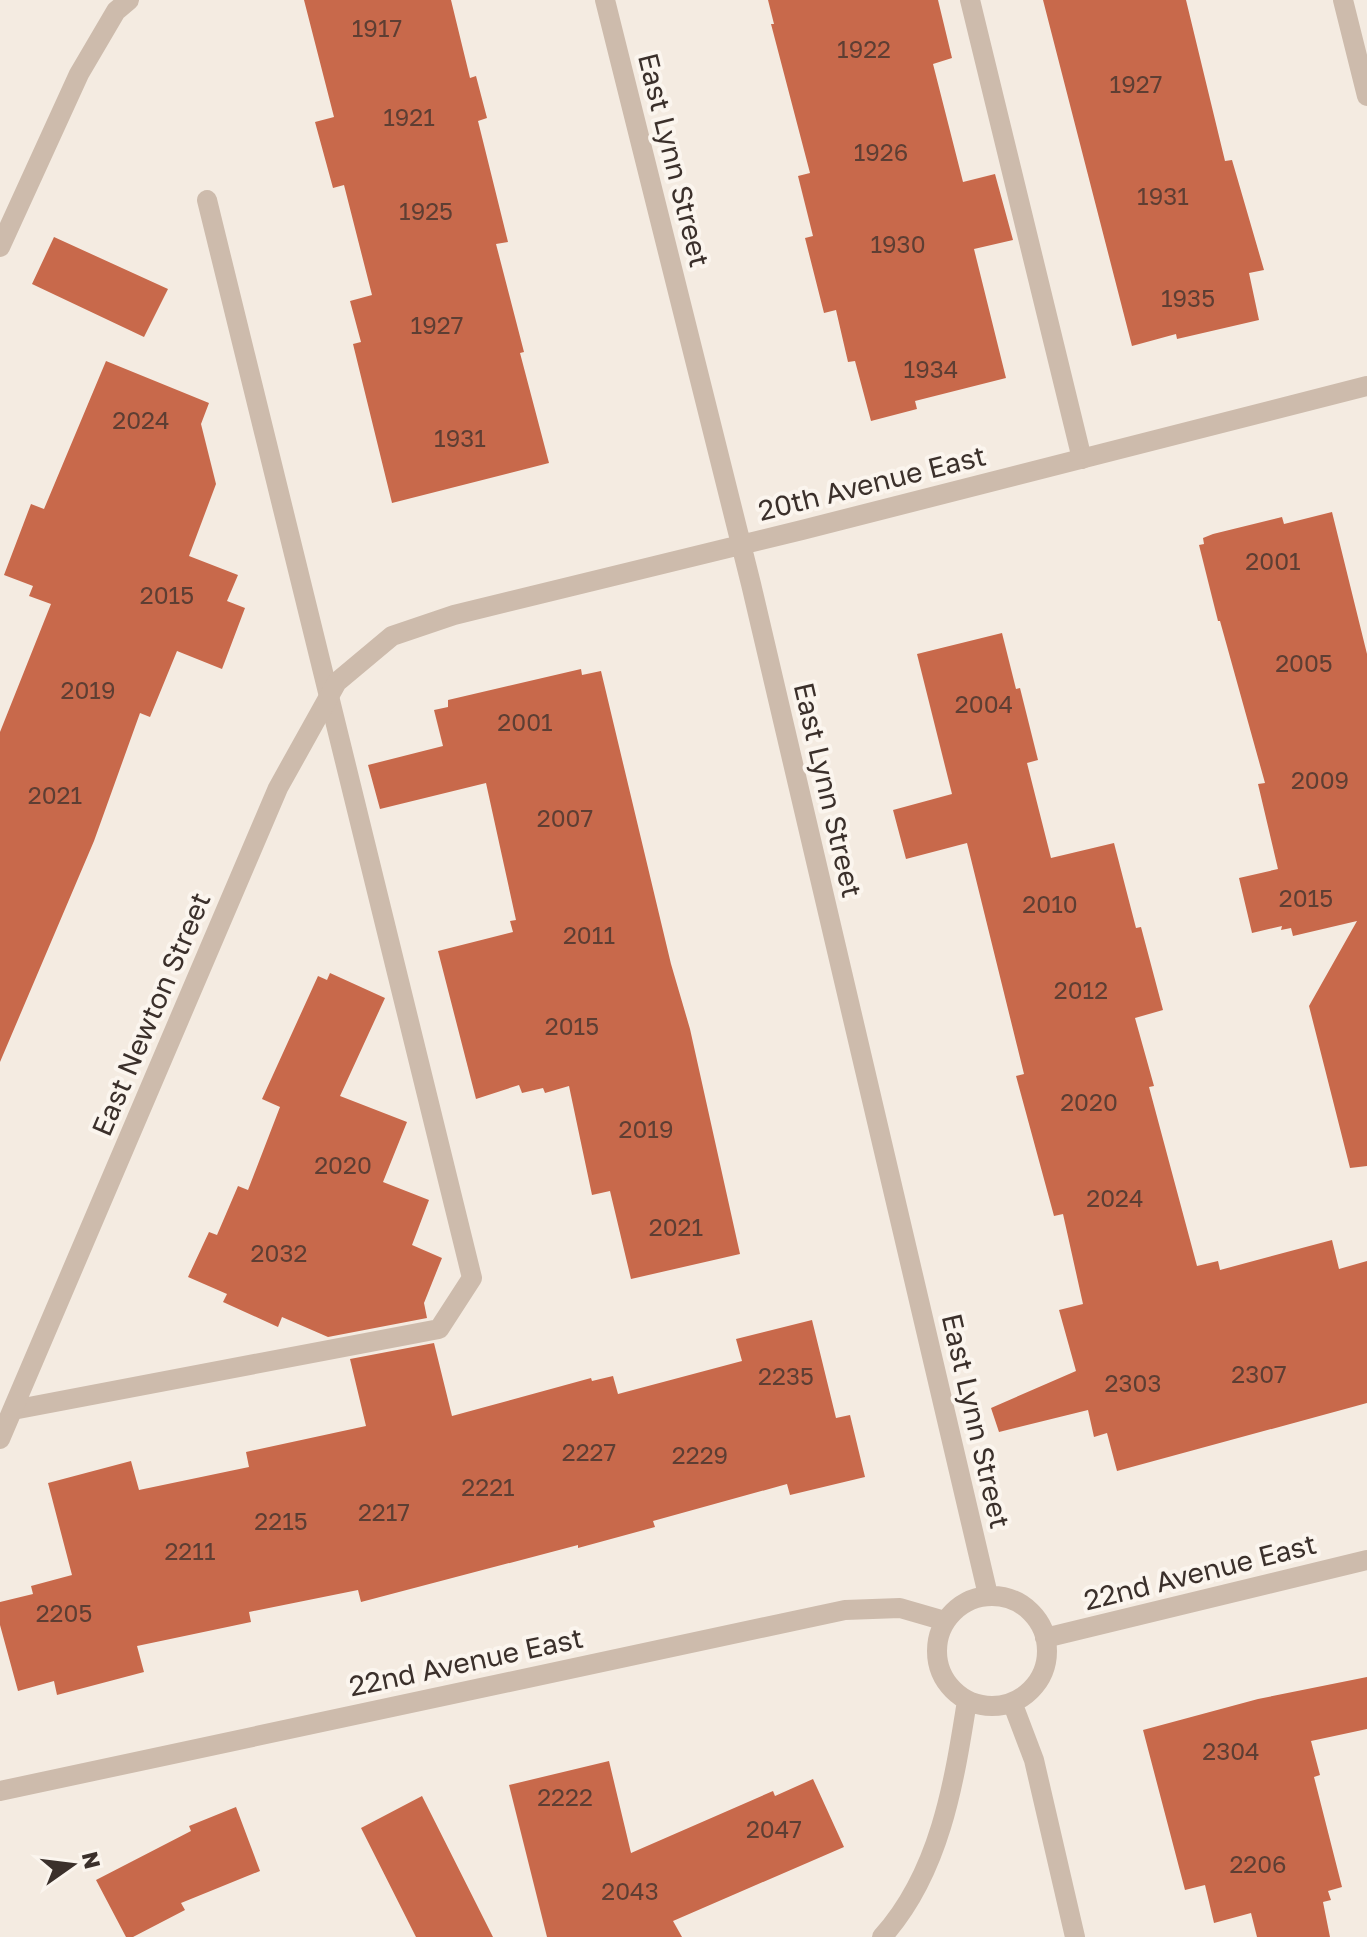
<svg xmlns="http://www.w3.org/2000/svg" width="1367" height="1937" font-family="'Golos Text',sans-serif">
  <rect width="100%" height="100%" fill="#f4ebe1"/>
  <path fill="#c8694b" d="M 304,0 L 451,0 L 470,78 L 476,76 L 487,118 L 478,121 L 508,242 L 496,244 L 524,352 L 520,353 L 549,463 L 392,503 L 353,344 L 361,342 L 350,301 L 372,295 L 344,185 L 333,188 L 315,122 L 334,117 Z
    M 768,0 L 938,0 L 952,58 L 933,64 L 963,182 L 995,174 L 1013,240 L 974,249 L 1006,378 L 915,401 L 917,409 L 871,421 L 855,361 L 848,362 L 836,310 L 824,313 L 805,238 L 813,236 L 798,176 L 810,173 L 771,24 L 774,24 Z
    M 1043,0 L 1186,0 L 1225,161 L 1232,160 L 1264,270 L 1249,273 L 1259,320 L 1177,339 L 1176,334 L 1132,346 Z
    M 54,237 L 168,289 L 144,337 L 32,284 Z
    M 106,361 L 209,403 L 201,424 L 216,484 L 189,556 L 238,575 L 227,601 L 245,608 L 222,669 L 177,651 L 150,717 L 140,713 L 94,841 L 0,1062 L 0,732 L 51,604 L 29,596 L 33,586 L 4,575 L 31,504 L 44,509 Z
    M 1332,512 L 1367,654 L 1367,1166 L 1350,1168 L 1309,1006 L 1357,921 L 1293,936 L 1291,928 L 1281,930 L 1282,926 L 1252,933 L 1239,878 L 1278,869 L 1258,784 L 1265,783 L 1220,621 L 1218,621 L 1199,545 L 1204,544 L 1203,538 L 1213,534 L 1282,517 L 1284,524 Z
    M 1002,633 L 1016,689 L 1020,688 L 1038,760 L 1027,763 L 1051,858 L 1114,843 L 1136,928 L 1141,927 L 1163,1010 L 1135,1018 L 1154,1086 L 1149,1087 L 1197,1266 L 1218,1261 L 1220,1270 L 1332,1240 L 1339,1269 L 1367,1261 L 1367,1403 L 1117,1471 L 1107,1433 L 1094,1437 L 1088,1410 L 999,1432 L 991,1408 L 1076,1371 L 1059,1310 L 1083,1304 L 1063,1214 L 1054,1216 L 1016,1076 L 1024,1074 L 967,843 L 906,859 L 893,810 L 952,794 L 917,654 Z
    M 581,669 L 582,675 L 601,671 L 671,964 L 690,1029 L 740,1254 L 631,1279 L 610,1191 L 592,1195 L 569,1086 L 545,1093 L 543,1088 L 522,1093 L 519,1085 L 476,1099 L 438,951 L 513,932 L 510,921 L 516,920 L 486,783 L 380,809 L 368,765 L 443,746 L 434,710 L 448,707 L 448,700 Z
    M 330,973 L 385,998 L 340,1096 L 407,1122 L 383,1182 L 429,1200 L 412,1245 L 442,1258 L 424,1303 L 427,1318 L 328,1337 L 282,1317 L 278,1327 L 223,1302 L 227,1294 L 188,1277 L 209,1232 L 217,1235 L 238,1186 L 248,1190 L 280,1107 L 262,1099 L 318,976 L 327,980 Z
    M 812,1320 L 836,1418 L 850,1415 L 865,1477 L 790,1495 L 787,1484 L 653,1521 L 655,1527 L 578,1548 L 578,1545 L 361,1602 L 358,1590 L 249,1612 L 251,1622 L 137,1646 L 144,1672 L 57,1695 L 54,1681 L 18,1691 L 0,1625 L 0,1602 L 33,1594 L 31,1586 L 72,1575 L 48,1483 L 131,1461 L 139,1490 L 249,1467 L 246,1452 L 366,1426 L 350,1359 L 434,1343 L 452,1416 L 591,1378 L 592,1381 L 613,1376 L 618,1394 L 742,1361 L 736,1339 Z
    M 1367,1677 L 1367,1729 L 1311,1741 L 1320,1775 L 1314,1777 L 1342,1887 L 1328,1891 L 1331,1900 L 1323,1902 L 1330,1937 L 1257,1937 L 1251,1913 L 1214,1923 L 1205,1885 L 1185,1890 L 1143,1730 L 1258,1699 Z
    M 609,1761 L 631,1853 L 773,1791 L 775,1796 L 813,1779 L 844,1847 L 673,1921 L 682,1937 L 547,1937 L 509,1785 Z
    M 422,1796 L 493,1937 L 416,1937 L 361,1828 Z
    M 236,1807 L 260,1871 L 181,1903 L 185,1910 L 133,1937 L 126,1937 L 96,1880 L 191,1831 L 189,1826 Z"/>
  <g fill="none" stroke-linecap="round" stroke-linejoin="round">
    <path stroke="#cdbbac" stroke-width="20" d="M 970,0 L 1082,459
      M 13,1410 L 439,1329 L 472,1278 L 207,200"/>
    <path stroke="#cdbbac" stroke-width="20" d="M 605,0 L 751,584 L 988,1595
      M 1343,0 L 1367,96
      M 0,247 L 79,74 L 116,11 L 129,0
      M 0,1439 L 278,788 L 337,682 L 392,636 L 454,615 L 802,530 L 1367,386
      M937 1651a55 55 0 1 1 110 0a55 55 0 1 1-110 0Z
      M 1045,1638 L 1367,1560
      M 1012,1702 L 1034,1760 L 1075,1937
      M 0,1791 L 845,1610 L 900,1608 L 945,1621
      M 882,1937 C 940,1873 954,1783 967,1701"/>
  </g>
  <g text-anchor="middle" stroke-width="8" stroke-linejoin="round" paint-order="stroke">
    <g font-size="24" fill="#5e3e33">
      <text x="377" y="37">1917</text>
      <text x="864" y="58">1922</text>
      <text x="1136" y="93">1927</text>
      <text x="409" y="126">1921</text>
      <text x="881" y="161">1926</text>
      <text x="1163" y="205">1931</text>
      <text x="426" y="220">1925</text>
      <text x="898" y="253">1930</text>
      <text x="1188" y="307">1935</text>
      <text x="437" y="334">1927</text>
      <text x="931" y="378">1934</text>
      <text x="141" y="429">2024</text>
      <text x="460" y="447">1931</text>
      <text x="1273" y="570">2001</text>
      <text x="167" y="604">2015</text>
      <text x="1304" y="672">2005</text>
      <text x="88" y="699">2019</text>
      <text x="984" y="713">2004</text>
      <text x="525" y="731">2001</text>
      <text x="1320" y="789">2009</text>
      <text x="55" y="804">2021</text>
      <text x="565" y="827">2007</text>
      <text x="1306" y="907">2015</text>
      <text x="1050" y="913">2010</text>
      <text x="589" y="944">2011</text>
      <text x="1081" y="999">2012</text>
      <text x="572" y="1035">2015</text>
      <text x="1089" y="1111">2020</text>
      <text x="646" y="1138">2019</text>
      <text x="343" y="1174">2020</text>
      <text x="1115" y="1207">2024</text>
      <text x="676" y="1236">2021</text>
      <text x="279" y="1262">2032</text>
      <text x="1259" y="1383">2307</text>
      <text x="786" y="1385">2235</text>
      <text x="1133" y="1392">2303</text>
      <text x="589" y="1461">2227</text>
      <text x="700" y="1464">2229</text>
      <text x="488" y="1496">2221</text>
      <text x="384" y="1521">2217</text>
      <text x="281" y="1530">2215</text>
      <text x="190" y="1560">2211</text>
      <text x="64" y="1622">2205</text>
      <text x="1231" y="1760">2304</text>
      <text x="565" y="1806">2222</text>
      <text x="774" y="1838">2047</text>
      <text x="1258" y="1873">2206</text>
      <text x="630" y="1900">2043</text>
    </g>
    <g font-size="28" fill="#3b302b" stroke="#fbf5ee">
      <text transform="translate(674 160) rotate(76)" y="10">East Lynn Street</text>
      <text transform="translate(872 483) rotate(-14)" y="10">20th Avenue East</text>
      <text transform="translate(828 790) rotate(77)" y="10">East Lynn Street</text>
      <text transform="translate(151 1014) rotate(-67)" y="10">East Newton Street</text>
      <text transform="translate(976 1421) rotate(77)" y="10">East Lynn Street</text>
      <text transform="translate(1200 1572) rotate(-14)" y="10">22nd Avenue East</text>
      <text transform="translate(466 1662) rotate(-12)" y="10">22nd Avenue East</text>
    </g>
  </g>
  <g transform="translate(72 1865) rotate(76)" stroke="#fbf5ee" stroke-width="6" paint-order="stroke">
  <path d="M0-6L14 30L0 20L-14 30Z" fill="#3b302b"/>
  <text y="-12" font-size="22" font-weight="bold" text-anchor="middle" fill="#3b302b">N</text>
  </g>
</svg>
